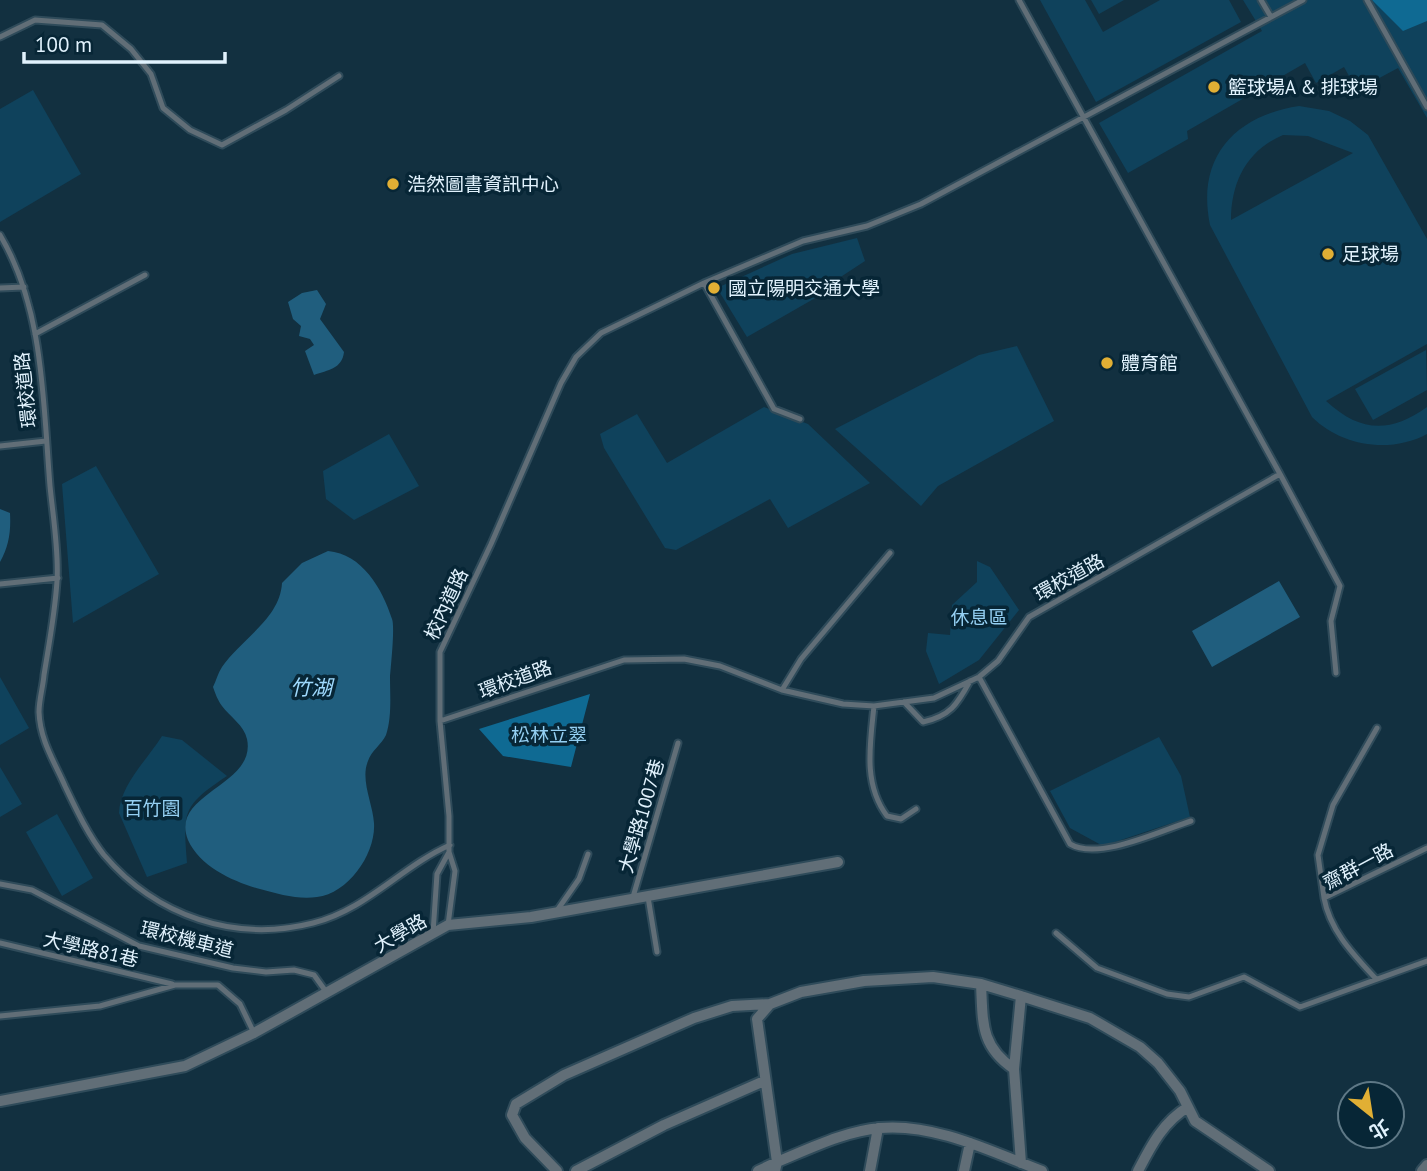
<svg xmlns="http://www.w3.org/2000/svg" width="1427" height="1171" font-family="'PT Sans','Noto Sans TC',sans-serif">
  <rect width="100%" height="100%" fill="#123040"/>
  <path fill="#0f425c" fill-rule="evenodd" d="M 1040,0 L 1085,0 L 1103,32 L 1160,0 L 1229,0 L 1241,22 L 1096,102 Z
    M 1091,0 L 1124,0 L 1099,14 Z
    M 1243,0 L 1427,0 L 1427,118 L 1398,68 L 1357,90 L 1344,67 L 1316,83 L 1305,63 L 1187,131 L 1188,139 L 1128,173 L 1099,123 L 1262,31 Z
    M 33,90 L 81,174 L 0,222 L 0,109 Z
    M 1299,106 L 1329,111 L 1350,121 L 1368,135 L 1427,239 L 1427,344 L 1326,401 C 1360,432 1389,434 1427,407 L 1427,434 C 1390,454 1341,446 1312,417 L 1210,225 C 1196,157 1235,116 1299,106 ZM 1283,135 L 1308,136 L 1353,153 L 1231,220 C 1231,182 1247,150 1283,135 Z
    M 857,238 L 865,261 L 836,280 L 838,285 L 747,337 L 717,288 L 792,254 Z
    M 1017,346 L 1054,421 L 938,486 L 921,506 L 835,429 L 979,355 Z
    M 1426,350 L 1427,390 L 1373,420 L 1355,389 Z
    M 764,407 L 808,424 L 870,483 L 788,528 L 770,499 L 676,550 L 665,548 L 604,448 L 600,434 L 637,414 L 667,463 Z
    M 389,434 L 419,486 L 354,520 L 326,499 L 323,471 Z
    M 96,466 L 159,574 L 73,623 L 62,484 Z
    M 977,561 L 990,567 L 1019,610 L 979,660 L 939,684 L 926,651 L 928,633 L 950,635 L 952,605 L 977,582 Z
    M 0,677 L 29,728 L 0,745 Z
    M 162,736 L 182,740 L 227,776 C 182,806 183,811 187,863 L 147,877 L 119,813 C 120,785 147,760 162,736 Z
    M 1159,737 L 1181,776 L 1190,817 L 1103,846 L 1070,828 L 1050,791 Z
    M 0,767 L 22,804 L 0,817 Z
    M 57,814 L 93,878 L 62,896 L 26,832 Z"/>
  <path fill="#0f6a93" d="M 1372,0 L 1427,0 L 1427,21 L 1403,31 Z
    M 590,694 L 571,767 L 503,756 L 479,729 Z"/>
  <path fill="#205e7e" d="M 317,290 L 326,304 L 320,319 L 344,352 C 342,369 328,370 314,375 L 305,351 L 314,345 L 310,339 L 299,336 L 301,326 L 293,319 L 288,302 L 302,293 Z
    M 0,509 L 10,513 C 11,532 9,546 0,562 Z
    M 328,551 C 362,554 382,588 392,619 C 395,626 391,665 390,677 C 390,694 392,718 386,735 C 382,744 371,751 368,761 C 360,780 373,804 374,823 C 376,853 349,893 317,897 C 299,900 278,894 260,889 C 234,882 200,867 188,840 C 169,793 257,786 247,739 C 244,725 230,717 222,706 C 218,701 215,693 213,687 C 216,681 218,673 222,667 C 241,639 280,619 282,583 L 302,563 Z
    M 1279,581 L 1300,617 L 1212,667 L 1192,631 Z"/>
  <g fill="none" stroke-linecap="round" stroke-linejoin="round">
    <defs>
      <path id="service" d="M 1261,0 L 1271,17
        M 1367,0 L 1427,107
        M 0,37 L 35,20 L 102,25 L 131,49 L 151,74 L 163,108 L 190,130 L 222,145 L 286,110 L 339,76
        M 0,235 C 44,309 43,402 50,486 C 53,517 59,551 57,581 C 55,613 49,644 44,675 C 43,687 39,700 39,712 C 40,740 54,761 65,786 C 76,809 88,835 104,855 C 156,916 235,943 313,923 C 366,910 402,866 450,845
        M 704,283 L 774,409 L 800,419
        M 0,288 L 24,287
        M 35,334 L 145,275
        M 0,446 L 46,441
        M 1280,474 L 1340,586 L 1331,621 L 1336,673
        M 0,584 L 58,578
        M 979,677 L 1070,844 C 1098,861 1160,831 1191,821
        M 782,690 L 801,659 L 890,553
        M 904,702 L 923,722 C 950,716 957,705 970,681
        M 874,706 C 870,745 863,784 887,816 L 901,819 L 916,809
        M 440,721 L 624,660 L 684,659 L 720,666 L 782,690 L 843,704 L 874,706 L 934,698 L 979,677 L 998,661 L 1029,617 L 1280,474 L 1019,0
        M 0,884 L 32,890 L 139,946 L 233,968 L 266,972 L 294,970 L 314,975 L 327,993
        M 633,897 L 678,743
        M 648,897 L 657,952
        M 1324,898 L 1318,855 L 1333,805 L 1377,728
        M 556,912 L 579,879 L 588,854
        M 448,925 L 455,871 L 449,852 L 449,816 L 440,721 L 440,652 L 491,544 L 561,383 L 576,357 L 601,333 L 704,283 L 803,241 L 867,226 L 921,204 L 1303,0
        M 433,933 L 437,874 L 449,852
        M 1056,933 L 1097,968 L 1167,994 L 1189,997 L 1244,977 L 1300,1007 L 1427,961
        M 0,943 L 172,984
        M 1376,979 C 1354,955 1330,931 1324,898 L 1427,848
        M 0,1016 L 100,1006 L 175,985 L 218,985 L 240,1004 L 254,1033"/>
      <path id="minor" d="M 981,984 C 983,1022 980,1046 1014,1069
        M 0,1101 L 185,1066 L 254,1033 L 448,925 L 531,917 L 838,862
        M 1021,1163 L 1014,1069 L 1021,996
        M 557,1171 L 525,1138 L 512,1115 L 516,1104 L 564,1075 L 694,1018 L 732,1006 L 770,1004
        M 576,1171 L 664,1125 L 764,1081
        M 758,1171 L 777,1162 L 757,1019 L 770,1004 L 801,992 L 864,981 L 933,977 L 981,984 L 1021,996 L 1090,1018 L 1140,1047 L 1158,1063 L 1180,1091 L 1195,1121 L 1269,1171
        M 775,1171 L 777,1162 C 809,1149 845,1131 880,1128 C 935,1123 992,1152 1042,1171
        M 870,1171 L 878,1128
        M 964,1171 L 970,1143
        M 1138,1171 C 1151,1146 1163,1122 1188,1107
        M 1422,1171 L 1427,1165"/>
    </defs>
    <use href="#service" stroke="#2f4b5a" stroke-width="9"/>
    <use href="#minor" stroke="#2f4b5a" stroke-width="14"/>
    <use href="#service" stroke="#616e77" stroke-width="5"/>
    <use href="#minor" stroke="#616e77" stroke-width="10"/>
  </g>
  <g fill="#e1af34" stroke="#072636" stroke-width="2.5">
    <circle cx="1214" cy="87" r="7"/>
    <circle cx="393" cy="184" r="7"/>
    <circle cx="1328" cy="254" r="7"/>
    <circle cx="714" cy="288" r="7"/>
    <circle cx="1107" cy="363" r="7"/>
  </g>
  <g text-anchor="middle" stroke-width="7" stroke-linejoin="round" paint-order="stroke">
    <g font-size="19" fill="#e1f2fd" stroke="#072636" text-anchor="start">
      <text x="1228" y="94">籃球場A &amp; 排球場</text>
      <text x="407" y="191">浩然圖書資訊中心</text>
      <text x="1342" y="261">足球場</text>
      <text x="728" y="295">國立陽明交通大學</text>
      <text x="1121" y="370">體育館</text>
    </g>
    <g font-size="19" fill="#e1f2fd" stroke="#072636">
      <text transform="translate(25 390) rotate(-96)" y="7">環校道路</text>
      <text transform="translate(1069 577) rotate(-29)" y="7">環校道路</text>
      <text transform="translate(446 604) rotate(-65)" y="7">校內道路</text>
      <text transform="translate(515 679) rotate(-20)" y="7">環校道路</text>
      <text transform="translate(641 816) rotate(-74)" y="7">大學路1007巷</text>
      <text transform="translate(1358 866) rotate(-28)" y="7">齋群一路</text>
      <text transform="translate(400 933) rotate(-30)" y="7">大學路</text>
      <text transform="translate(187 939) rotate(14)" y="7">環校機車道</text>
      <text transform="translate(91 949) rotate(13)" y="7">大學路81巷</text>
    </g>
    <g font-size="19" fill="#94cff2" stroke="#072636">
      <text x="979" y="624">休息區</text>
      <text x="549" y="742">松林立翠</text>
      <text x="152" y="815">百竹園</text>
    </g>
    <g font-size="21" font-style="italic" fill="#9fdafe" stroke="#072636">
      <text x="311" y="695">竹湖</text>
    </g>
  </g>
  <g transform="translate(1371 1115) rotate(150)"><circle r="33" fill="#072636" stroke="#5e7886" stroke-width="2"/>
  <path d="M0-5L12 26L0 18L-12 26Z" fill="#e1af34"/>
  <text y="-10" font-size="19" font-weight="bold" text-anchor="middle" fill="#e1f2fd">北</text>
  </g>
  <path d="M24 52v10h201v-10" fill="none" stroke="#e1f2fd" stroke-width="3.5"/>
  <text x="35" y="52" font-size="21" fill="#e1f2fd" stroke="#072636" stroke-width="5" paint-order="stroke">100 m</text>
</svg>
